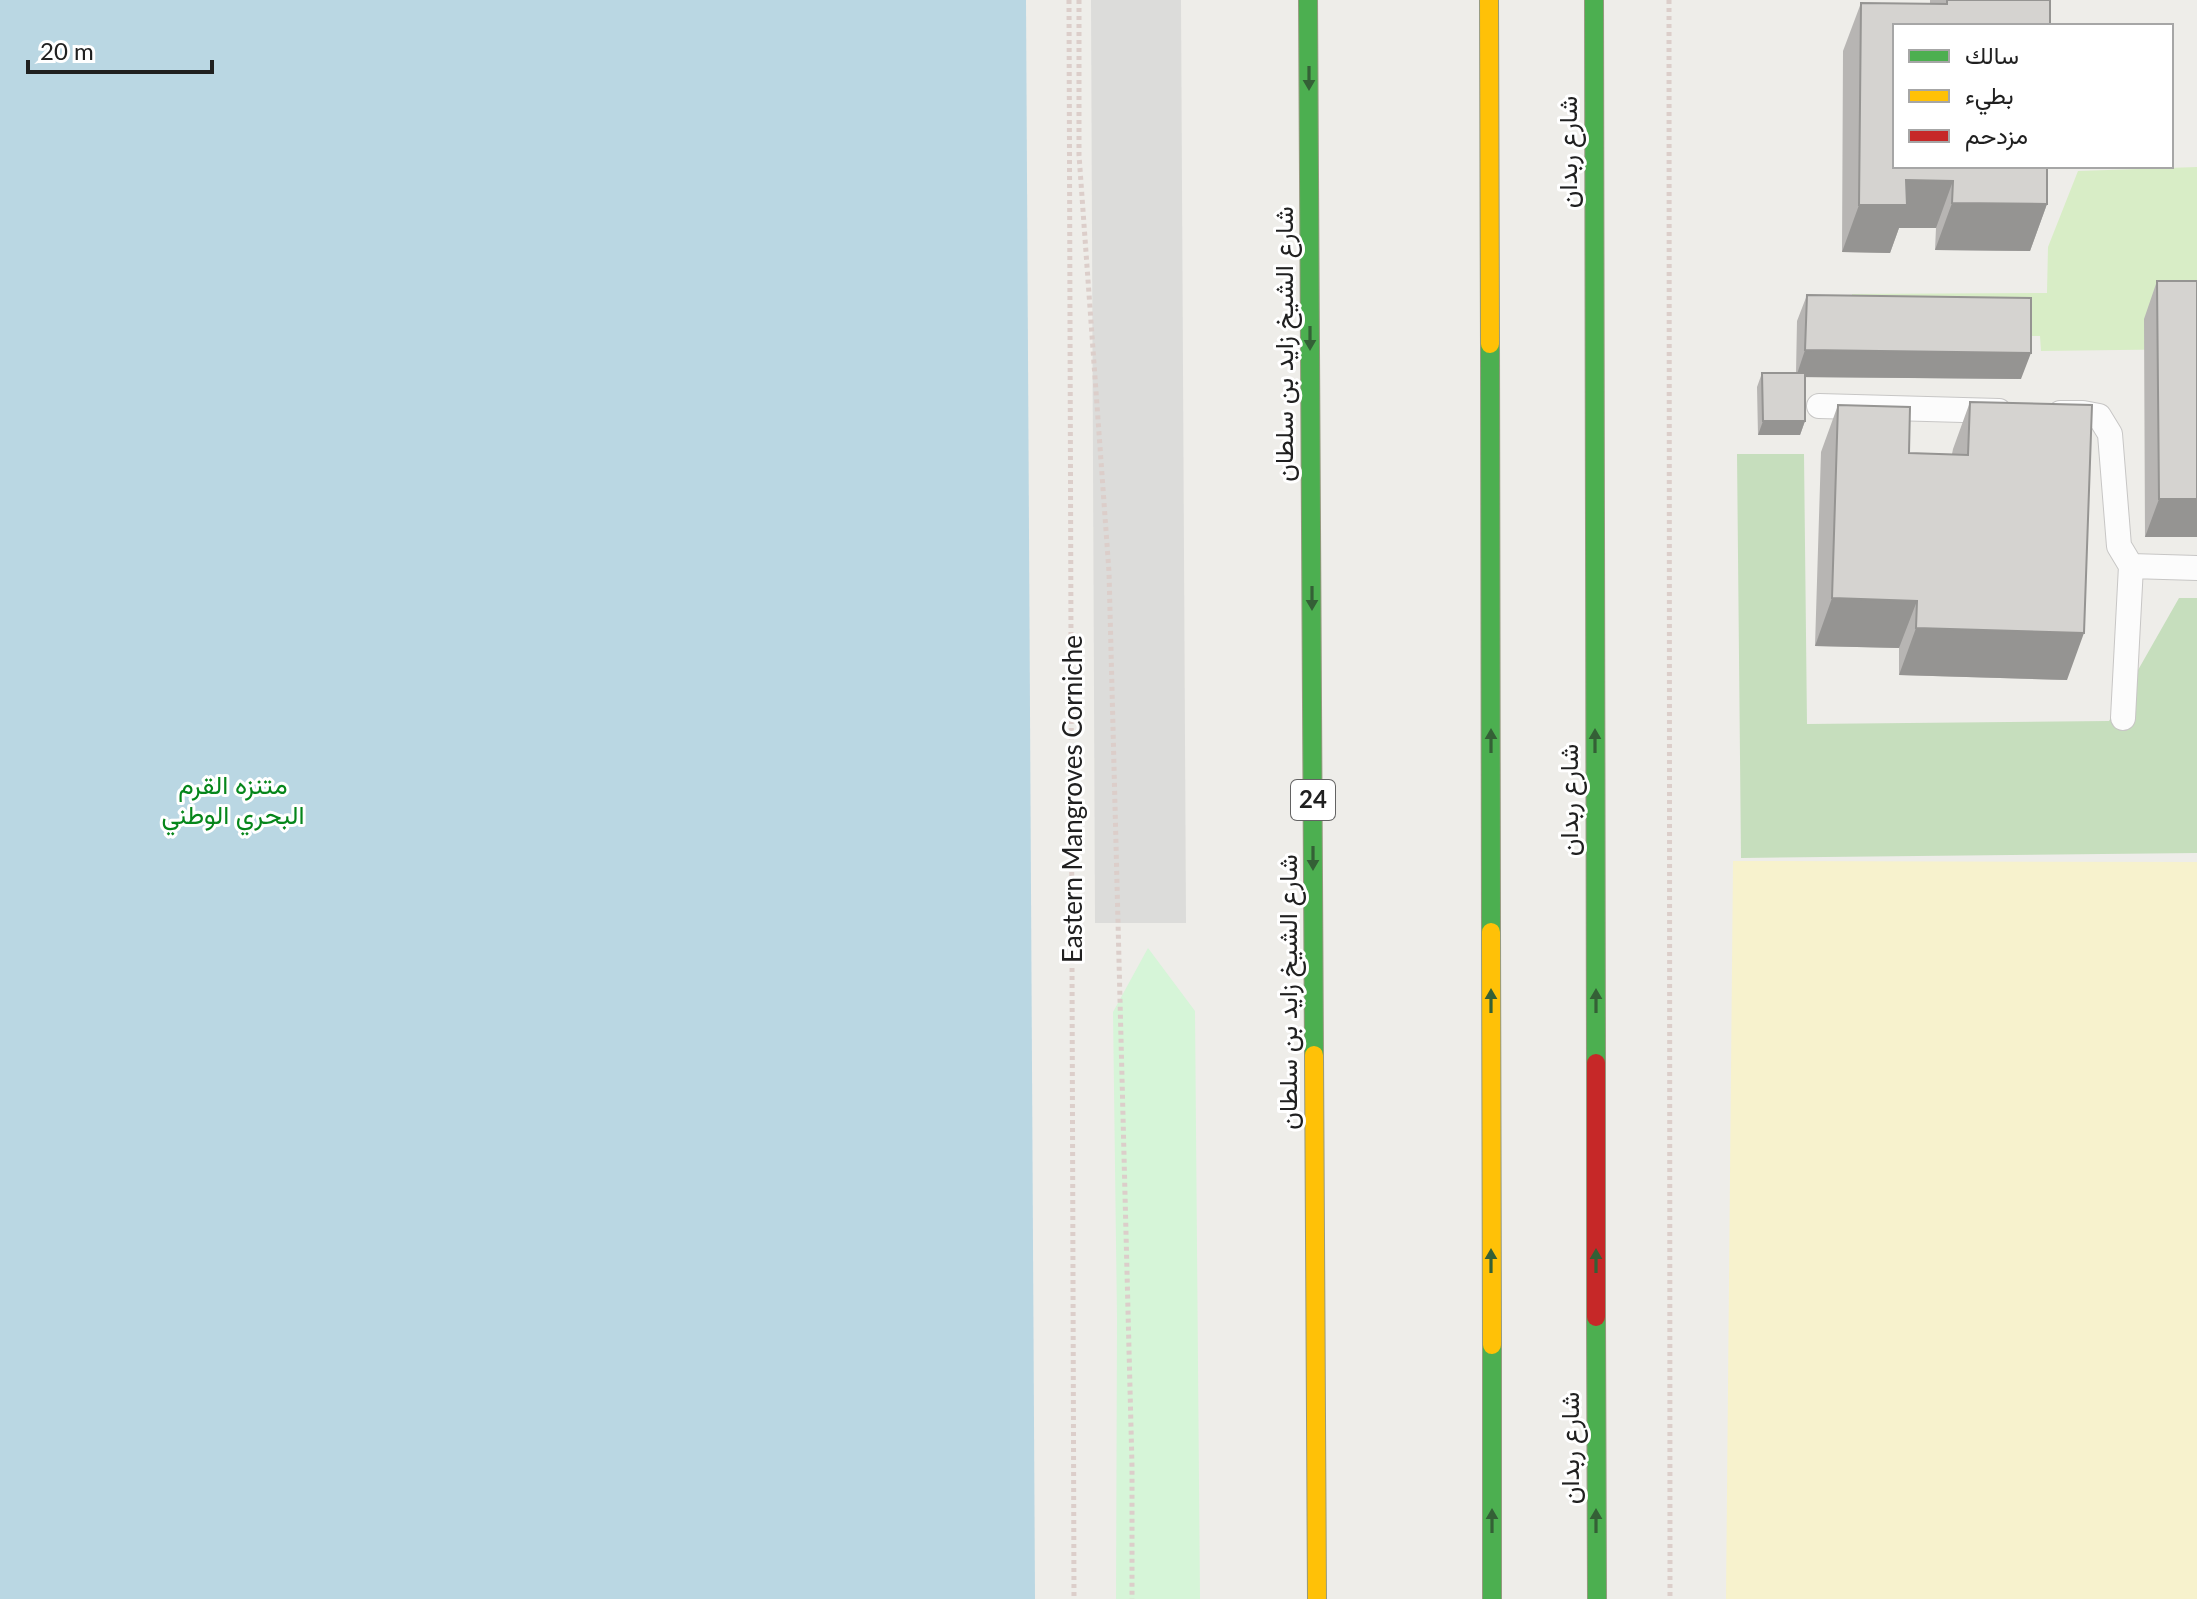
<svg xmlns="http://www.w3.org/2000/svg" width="2197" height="1599" font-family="Lato,Vazirmatn,sans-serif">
  <rect width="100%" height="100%" fill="#eeede9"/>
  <path fill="#dcdcda" d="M 1091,0 L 1181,0 L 1186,923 L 1095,923 Z"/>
  <path fill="#d8edc6" d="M 2197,167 L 2197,349 L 2041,351 L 2040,336 L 1852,338 L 1852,294 L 2047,293 L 2048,247 L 2078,171 Z"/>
  <path fill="#c6debd" d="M 1737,454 L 1804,454 L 1807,724 L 2109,721 L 2179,598 L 2197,598 L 2197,853 L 1741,858 Z"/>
  <path fill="#f7f2cd" d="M 1733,861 L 2197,862 L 2197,1599 L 1726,1599 Z"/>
  <path fill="#d6f5d8" d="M 1148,948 L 1195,1011 L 1200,1599 L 1116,1599 L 1117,1319 L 1113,1012 Z"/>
  <path fill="#bad7e3" d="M 0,0 L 1026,0 L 1035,1599 L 0,1599 Z"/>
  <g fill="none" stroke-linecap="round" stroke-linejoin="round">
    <defs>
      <path id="lane" d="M 1819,406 L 1999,411
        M 2060,413 L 2083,413 L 2099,416 L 2110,434 L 2119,546 L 2131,566 L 2197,568
        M 2123,718 L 2131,566"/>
      <path id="fast" d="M 1308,0 L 1314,1055
        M 1594,0 L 1596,1063
        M 1490,344 L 1491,932
        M 1596,1317 L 1597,1599
        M 1492,1345 L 1492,1599"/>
      <path id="slow" d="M 1489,0 L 1490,344
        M 1491,932 L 1492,1345
        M 1314,1055 L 1317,1599"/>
      <path id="jam" d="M 1596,1063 L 1596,1317"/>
    </defs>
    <use href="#lane" stroke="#c7c6c5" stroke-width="26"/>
    <use href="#fast" stroke="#95997f" stroke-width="20"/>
    <use href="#slow" stroke="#95997f" stroke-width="20"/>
    <use href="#jam" stroke="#95997f" stroke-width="20"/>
    <path stroke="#dcceca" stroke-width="5" stroke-dasharray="4 4" stroke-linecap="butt" d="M 1069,0 L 1074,1599
      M 1079,0 L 1079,155 L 1109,572 L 1132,1466 L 1132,1599
      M 1669,0 L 1670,1599"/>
    <use href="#lane" stroke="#fcfcfc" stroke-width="24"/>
    <use href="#fast" stroke="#4caf50" stroke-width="18"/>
    <use href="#slow" stroke="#ffc107" stroke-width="18"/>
    <use href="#jam" stroke="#c62828" stroke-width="18"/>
  </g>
  <path fill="#b7b5b3" d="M 1930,0 L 2050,0 L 2047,204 L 2030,251 L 1935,250 L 1936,228 L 1899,228 L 1890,253 L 1842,252 L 1843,51 L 1861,3 L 1930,4 Z
    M 2157,281 L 2197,537 L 2145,537 L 2144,319 Z
    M 1807,295 L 2021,379 L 1805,377 L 1805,421 L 1800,435 L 1758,435 L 1757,387 L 1762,373 L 1796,373 L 1797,321 Z
    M 1970,402 L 2067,680 L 1899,675 L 1899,648 L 1815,646 L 1821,452 L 1838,405 L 1909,453 L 1952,454 L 1953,449 Z"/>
  <path fill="#959492" d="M 1906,180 L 1953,181 L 1936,228 L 1899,228 L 1890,253 L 1842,252 L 1859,205 Z
    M 1952,203 L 2047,204 L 2030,251 L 1935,250 Z
    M 1805,350 L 2031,353 L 2021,379 L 1796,377 Z
    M 1763,421 L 1805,421 L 1800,435 L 1758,435 Z
    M 2159,499 L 2197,499 L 2197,537 L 2145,537 Z
    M 1832,598 L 1917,601 L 1899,648 L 1815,646 Z
    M 1916,628 L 2084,633 L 2067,680 L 1899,675 Z"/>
  <path fill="#d5d3d0" stroke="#959492" stroke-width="2" d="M 1947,0 L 2050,0 L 2050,26 L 1895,26 L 1895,166 L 2047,166 L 2047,204 L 1952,203 L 1953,181 L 1906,180 L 1907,205 L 1859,205 L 1861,3 L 1947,4 Z
    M 2157,281 L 2197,281 L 2197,499 L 2159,499 Z
    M 1807,295 L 2031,298 L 2031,353 L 1805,350 Z
    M 1762,373 L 1805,373 L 1805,421 L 1763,421 Z
    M 1970,402 L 2092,405 L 2084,633 L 1916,628 L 1917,601 L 1832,598 L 1838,405 L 1910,407 L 1909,453 L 1968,455 Z"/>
  <defs><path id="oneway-solid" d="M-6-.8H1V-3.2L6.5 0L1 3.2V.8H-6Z" transform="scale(2)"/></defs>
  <g fill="#346036">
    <use href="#oneway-solid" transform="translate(1309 78) rotate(90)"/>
    <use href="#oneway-solid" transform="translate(1310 338) rotate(90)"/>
    <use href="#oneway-solid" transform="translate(1312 598) rotate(90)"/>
    <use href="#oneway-solid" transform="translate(1491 741) rotate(-90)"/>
    <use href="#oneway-solid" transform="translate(1595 741) rotate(-90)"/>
    <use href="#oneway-solid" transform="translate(1313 858) rotate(90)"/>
    <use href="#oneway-solid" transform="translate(1491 1001) rotate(-90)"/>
    <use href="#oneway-solid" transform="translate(1596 1001) rotate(-90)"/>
    <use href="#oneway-solid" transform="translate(1491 1261) rotate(-90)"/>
    <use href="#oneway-solid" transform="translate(1596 1261) rotate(-90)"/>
    <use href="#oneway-solid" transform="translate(1492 1521) rotate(-90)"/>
    <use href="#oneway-solid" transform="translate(1596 1521) rotate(-90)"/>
  </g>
  <g text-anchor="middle" stroke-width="6" stroke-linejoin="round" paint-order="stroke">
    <rect fill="#fff" stroke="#636363" stroke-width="2" x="1291" y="780" width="44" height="40" rx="6"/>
    <g font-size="24" font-weight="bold" fill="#202020">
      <text x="1313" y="808">24</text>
    </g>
    <g font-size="26" fill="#202020" stroke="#fff">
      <text transform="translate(1568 152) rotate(-90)" y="9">شارع ربدان</text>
      <text transform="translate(1284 344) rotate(-90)" y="9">شارع الشيخ زايد بن سلطان</text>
      <text transform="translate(1073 799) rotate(-90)" y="9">Eastern Mangroves Corniche</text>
      <text transform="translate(1569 800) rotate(-90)" y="9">شارع ربدان</text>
      <text transform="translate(1288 992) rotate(-90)" y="9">شارع الشيخ زايد بن سلطان</text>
      <text transform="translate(1570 1448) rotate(-90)" y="9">شارع ربدان</text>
    </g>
    <g font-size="26" fill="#06861b" stroke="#fff">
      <text x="233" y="794">متنزه القرم<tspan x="233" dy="30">البحري الوطني</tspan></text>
    </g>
  </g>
  <rect x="1893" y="24" width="280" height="144" fill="#ffffff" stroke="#a6a6a6" stroke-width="2"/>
  <rect x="1909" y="50" width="40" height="12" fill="#4caf50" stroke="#a6a6a6" stroke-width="2"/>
  <text x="1965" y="64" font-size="24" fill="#202020">سالك</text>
  <rect x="1909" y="90" width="40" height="12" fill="#ffc107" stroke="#a6a6a6" stroke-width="2"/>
  <text x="1965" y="104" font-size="24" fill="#202020">بطيء</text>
  <rect x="1909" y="130" width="40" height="12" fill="#c62828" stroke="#a6a6a6" stroke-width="2"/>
  <text x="1965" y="144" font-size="24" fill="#202020">مزدحم</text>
  <path d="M28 60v12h184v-12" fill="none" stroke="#202020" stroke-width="4"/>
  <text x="40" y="60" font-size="24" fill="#202020" stroke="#ffffff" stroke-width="6" paint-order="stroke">20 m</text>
</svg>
